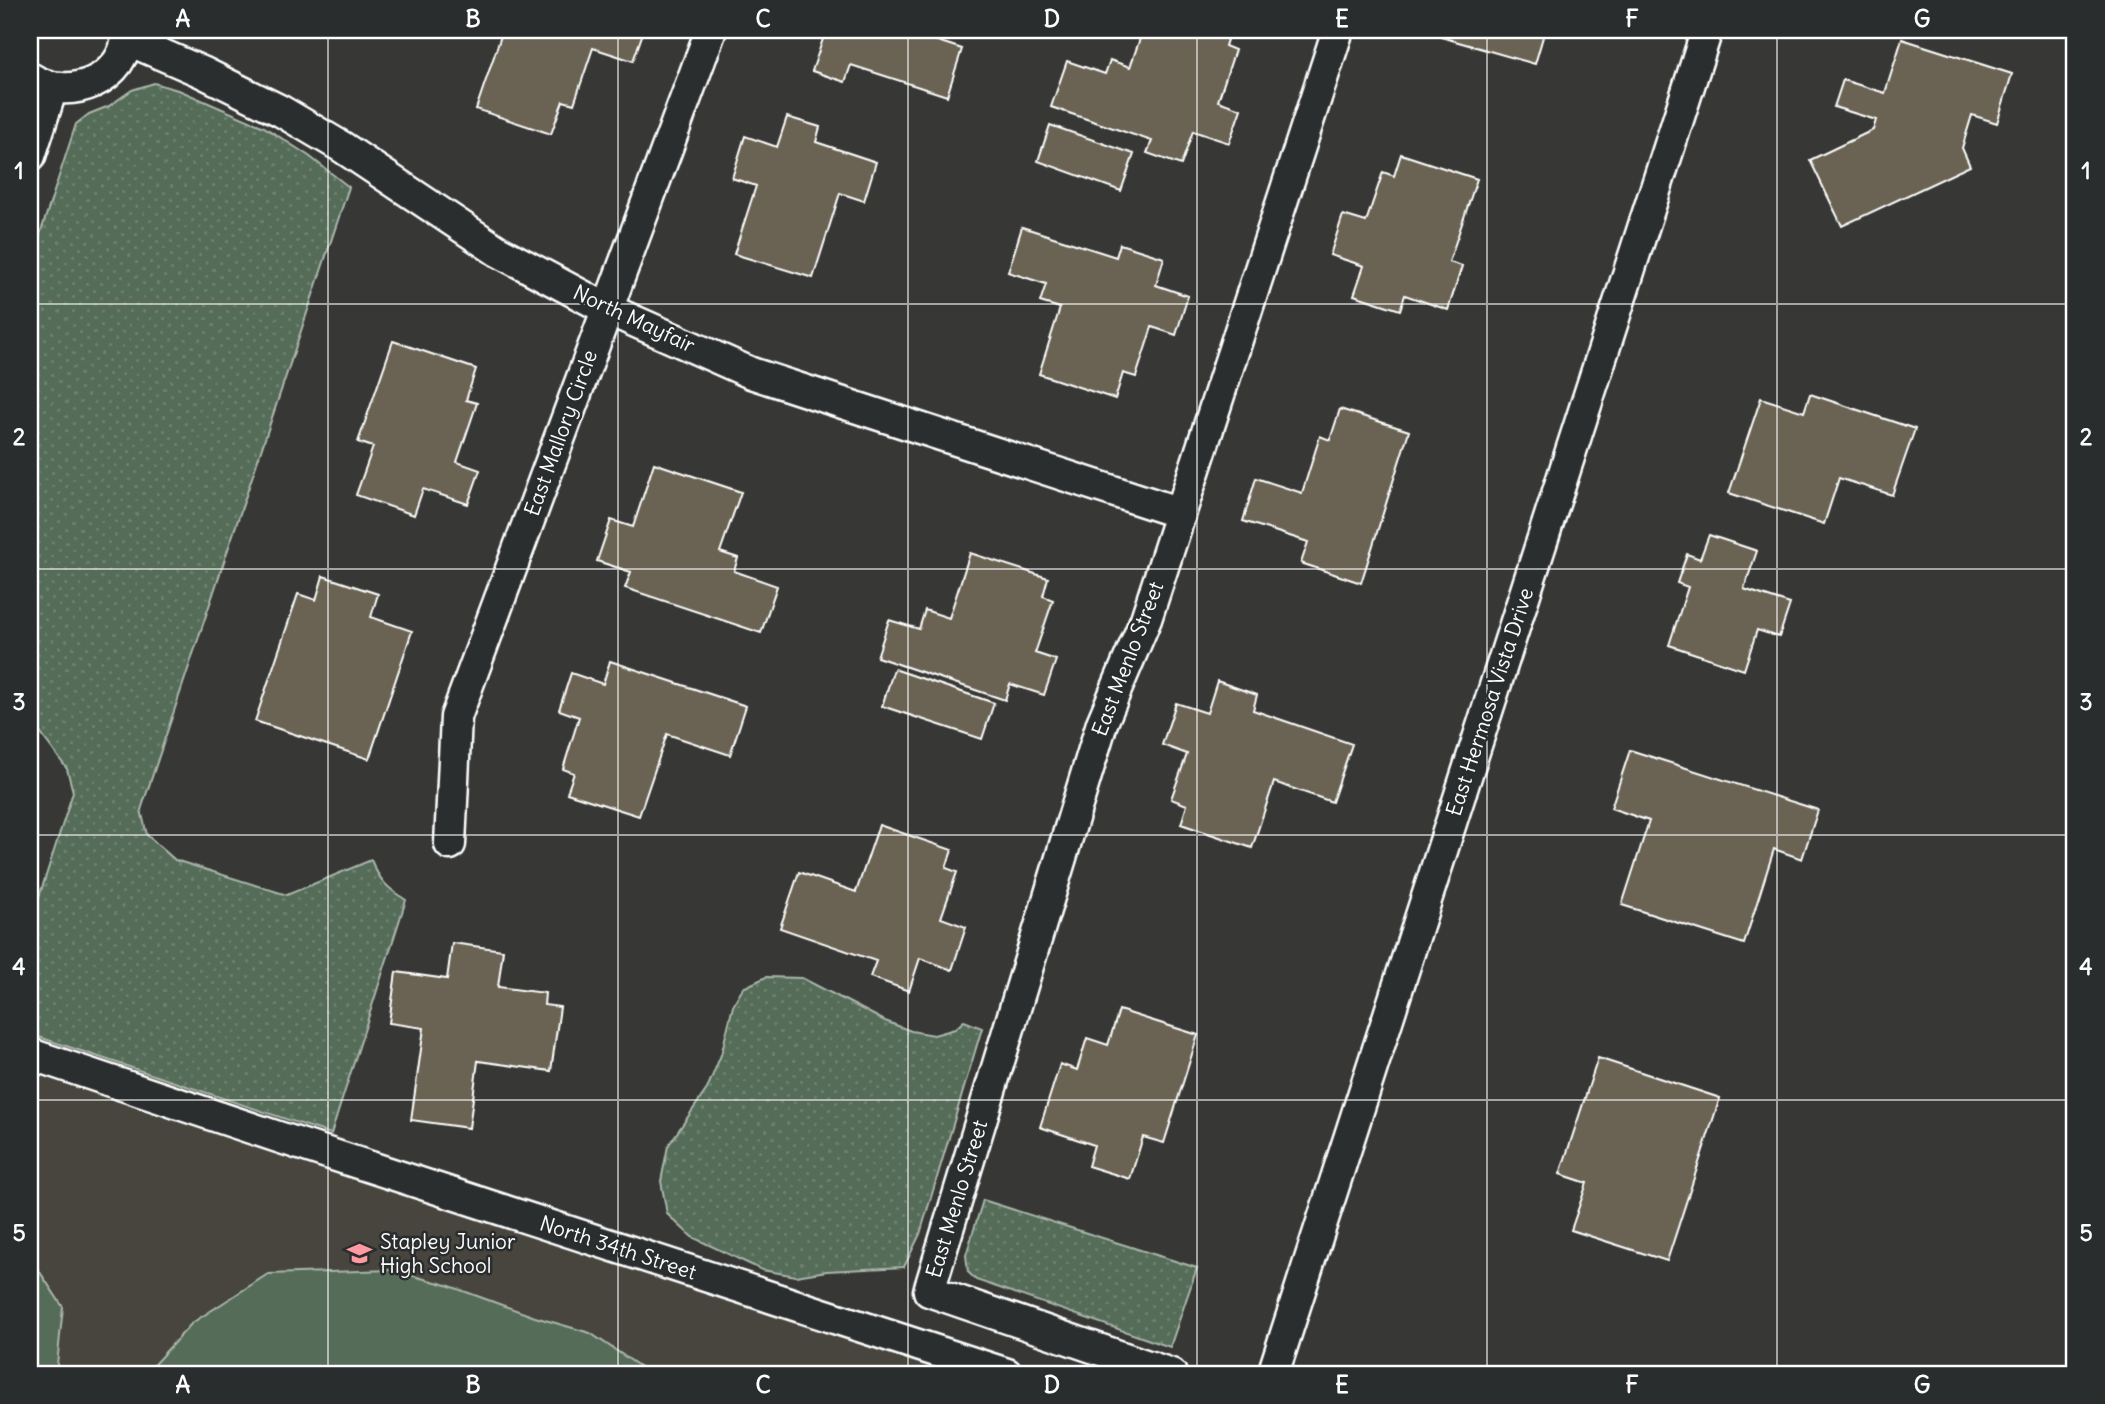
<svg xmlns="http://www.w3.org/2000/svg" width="2105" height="1404" font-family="Delius,sans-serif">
  <defs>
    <pattern id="park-dots" width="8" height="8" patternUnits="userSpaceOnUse" patternTransform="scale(1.75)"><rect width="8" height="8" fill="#546c58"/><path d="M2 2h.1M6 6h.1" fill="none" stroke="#6e8271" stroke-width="1.8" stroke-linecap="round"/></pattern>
  </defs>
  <rect width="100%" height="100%" fill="#373835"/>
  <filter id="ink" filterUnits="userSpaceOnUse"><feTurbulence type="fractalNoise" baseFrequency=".0143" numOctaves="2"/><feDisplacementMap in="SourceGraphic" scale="14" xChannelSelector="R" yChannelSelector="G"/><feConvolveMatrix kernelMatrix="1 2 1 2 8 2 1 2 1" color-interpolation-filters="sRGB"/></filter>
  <g filter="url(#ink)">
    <path fill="#47453e" d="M 30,1034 L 1048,1374 L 30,1374 Z"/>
    <path fill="#546c58" stroke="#aab6ac" stroke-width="2" d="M 30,1257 L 63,1307 L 56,1374 L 30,1374 Z
      M 391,1270 L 447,1285 L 535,1317 L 590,1333 L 642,1368 L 648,1374 L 145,1374 L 192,1323 L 268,1274 Z"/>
    <path fill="url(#park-dots)" stroke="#aab6ac" stroke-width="2" d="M 154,83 L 181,91 L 264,127 L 309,156 L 349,187 L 141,810 L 147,835 L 175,860 L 287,895 L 371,860 C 380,881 387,888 406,900 L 331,1134 L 30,1034 L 30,925 L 73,792 L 67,769 L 30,719 L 30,265 L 76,124 L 89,114 L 109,106 L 132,90 Z
      M 766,977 L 802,978 L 885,1021 L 911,1031 L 934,1035 L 955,1029 L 964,1021 L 982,1028 L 920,1234 L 904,1267 L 827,1271 L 796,1276 L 762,1270 L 692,1237 L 667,1214 L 661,1181 L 668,1146 L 707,1089 L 721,1055 L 733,1006 L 743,988 Z
      M 983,1200 L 1197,1268 L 1170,1347 L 976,1280 L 968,1272 L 966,1255 Z"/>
    <path fill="#6b6453" stroke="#fff" stroke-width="2" d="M 503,30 L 644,30 L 633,61 L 593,48 L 574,104 L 563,101 L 551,134 L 476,109 Z
      M 794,30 L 911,30 L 910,32 L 962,49 L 947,96 L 851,65 L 845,82 L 812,71 L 823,39 Z
      M 1143,30 L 1230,30 L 1225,46 L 1235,50 L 1218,101 L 1241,109 L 1229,143 L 1193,131 L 1181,165 L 1147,153 L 1152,141 L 1051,107 L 1067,61 L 1105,74 L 1110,60 L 1130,67 Z
      M 1443,30 L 1545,30 L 1535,64 L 1441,37 Z
      M 1902,39 L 2012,74 L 1997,123 L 1972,115 L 1962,148 L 1970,166 L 1842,226 L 1810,160 L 1873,130 L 1876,120 L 1834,107 L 1843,80 L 1885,93 Z
      M 787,117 L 820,127 L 816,142 L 876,162 L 864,201 L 840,193 L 813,278 L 734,254 L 756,186 L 732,178 L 745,136 L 777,147 Z
      M 1050,125 L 1134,154 L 1121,191 L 1038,161 Z
      M 1401,154 L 1477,179 L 1449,262 L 1462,266 L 1448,310 L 1405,295 L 1400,310 L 1354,295 L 1364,266 L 1330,255 L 1343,215 L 1366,222 L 1383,172 L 1394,176 Z
      M 1022,227 L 1116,257 L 1120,244 L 1164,258 L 1156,285 L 1188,296 L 1176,335 L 1152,327 L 1136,377 L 1123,373 L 1115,399 L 1039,374 L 1060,308 L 1040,302 L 1046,284 L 1008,272 Z
      M 393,341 L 476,369 L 466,400 L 477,403 L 457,462 L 480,470 L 468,504 L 423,489 L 414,515 L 356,495 L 373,447 L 358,442 Z
      M 1810,394 L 1915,429 L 1892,495 L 1839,478 L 1824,524 L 1729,493 L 1761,398 L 1804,412 Z
      M 1340,409 L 1409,431 L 1361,583 L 1301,563 L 1308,542 L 1243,521 L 1256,478 L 1302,493 L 1320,436 L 1330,440 Z
      M 654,463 L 741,492 L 720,552 L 738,558 L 734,571 L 777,586 L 761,633 L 625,588 L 631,572 L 597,561 L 611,520 L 633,527 Z
      M 1709,535 L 1757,551 L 1744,589 L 1790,604 L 1779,637 L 1757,630 L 1744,670 L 1669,645 L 1688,587 L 1677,583 L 1687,554 L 1700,559 Z
      M 970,553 L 1048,578 L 1043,596 L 1053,600 L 1035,653 L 1056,660 L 1044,695 L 1010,684 L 1005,700 L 877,657 L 889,620 L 919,629 L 925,610 L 949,618 Z
      M 323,576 L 378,594 L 371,617 L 412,631 L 369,759 L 255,721 L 298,594 L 316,600 Z
      M 610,661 L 746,706 L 730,755 L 667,734 L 639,816 L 567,793 L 574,773 L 563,769 L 579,717 L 559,710 L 571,673 L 603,684 Z
      M 894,669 L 994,703 L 982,739 L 882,706 Z
      M 1217,681 L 1257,695 L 1253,710 L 1352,744 L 1332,802 L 1274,782 L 1252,848 L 1181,824 L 1187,805 L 1171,799 L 1187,754 L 1162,745 L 1176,703 L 1207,713 Z
      M 1630,750 L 1818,810 L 1802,859 L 1774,849 L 1744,944 L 1622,905 L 1649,821 L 1611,808 Z
      M 879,825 L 952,850 L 946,868 L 957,872 L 941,918 L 966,927 L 952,970 L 920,958 L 909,991 L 870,977 L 876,961 L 780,928 L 799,872 L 856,892 Z
      M 452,943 L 503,950 L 498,987 L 545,993 L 544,1005 L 560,1007 L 551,1071 L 478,1061 L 469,1128 L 411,1120 L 424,1028 L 389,1023 L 396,972 L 447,979 Z
      M 1119,1010 L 1198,1035 L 1164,1143 L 1143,1137 L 1130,1179 L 1088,1166 L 1094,1145 L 1040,1127 L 1060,1064 L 1077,1070 L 1087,1038 L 1108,1045 Z
      M 1598,1058 L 1720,1098 L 1667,1261 L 1571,1230 L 1587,1183 L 1560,1174 Z"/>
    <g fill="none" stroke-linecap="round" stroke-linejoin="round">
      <defs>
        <path id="street" d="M 126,39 L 202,72 L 281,111 L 342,147 L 498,251 L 607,309 L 751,373 L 1180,513
          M 30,78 C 69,103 127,80 128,30
          M 30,156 L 52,88
          M 450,844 L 456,717 L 711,30
          M 30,1054 L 278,1137 L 1007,1374
          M 1171,1374 L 929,1291 L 1102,723 L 1146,619 L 1338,30
          M 1273,1374 L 1707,30"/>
      </defs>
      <use href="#street" stroke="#fff" stroke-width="35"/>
      <use href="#street" stroke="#2a2d2e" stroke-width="30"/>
    </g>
  </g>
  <path fill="none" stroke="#fff" stroke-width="2" stroke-opacity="0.55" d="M 328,30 L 328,1374M 618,30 L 618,1374M 908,30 L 908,1374M 1197,30 L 1197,1374M 1487,30 L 1487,1374M 1777,30 L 1777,1374M 30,304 L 2075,304M 30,569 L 2075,569M 30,835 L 2075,835M 30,1100 L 2075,1100"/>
  <defs>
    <symbol id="school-bare" viewBox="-9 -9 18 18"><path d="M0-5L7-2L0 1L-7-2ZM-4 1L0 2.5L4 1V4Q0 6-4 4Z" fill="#ff9aa2" stroke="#2a2d2e" stroke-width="2.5" paint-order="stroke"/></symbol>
  </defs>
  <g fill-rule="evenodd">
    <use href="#school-bare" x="342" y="1236" width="35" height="35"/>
  </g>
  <g text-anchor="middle" stroke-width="5" stroke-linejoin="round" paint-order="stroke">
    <g font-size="21" fill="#fff" stroke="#2a2d2e">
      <text transform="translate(634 319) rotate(25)" y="7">North Mayfair</text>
      <text transform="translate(561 433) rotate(-70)" y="7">East Mallory Circle</text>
      <text transform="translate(1128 659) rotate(-69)" y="7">East Menlo Street</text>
      <text transform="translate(1490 702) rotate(-72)" y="7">East Hermosa Vista Drive</text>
      <text transform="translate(957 1199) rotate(-73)" y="7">East Menlo Street</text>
      <text transform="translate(618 1248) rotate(18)" y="7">North 34th Street</text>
    </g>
    <g font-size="21" fill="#fff" stroke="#2a2d2e" text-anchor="start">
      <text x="380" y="1249">Stapley Junior<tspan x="380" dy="24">High School</tspan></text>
    </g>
  </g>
  <rect width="2105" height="1404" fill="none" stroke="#2a2d2e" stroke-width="77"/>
  <rect x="38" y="38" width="2028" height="1328" fill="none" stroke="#fff" stroke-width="2.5"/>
  <g font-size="23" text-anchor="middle" font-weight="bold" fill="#fff">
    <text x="183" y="27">A</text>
    <text x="473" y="27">B</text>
    <text x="763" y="27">C</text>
    <text x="1052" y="27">D</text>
    <text x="1342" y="27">E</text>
    <text x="1632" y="27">F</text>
    <text x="1922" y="27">G</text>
    <text x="19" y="179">1</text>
    <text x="2086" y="179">1</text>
    <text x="19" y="445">2</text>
    <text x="2086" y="445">2</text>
    <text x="19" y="710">3</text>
    <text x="2086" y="710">3</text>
    <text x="19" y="975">4</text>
    <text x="2086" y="975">4</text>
    <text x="19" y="1241">5</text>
    <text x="2086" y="1241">5</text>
    <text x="183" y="1393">A</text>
    <text x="473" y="1393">B</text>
    <text x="763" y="1393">C</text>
    <text x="1052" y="1393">D</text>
    <text x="1342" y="1393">E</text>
    <text x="1632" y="1393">F</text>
    <text x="1922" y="1393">G</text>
  </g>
</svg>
